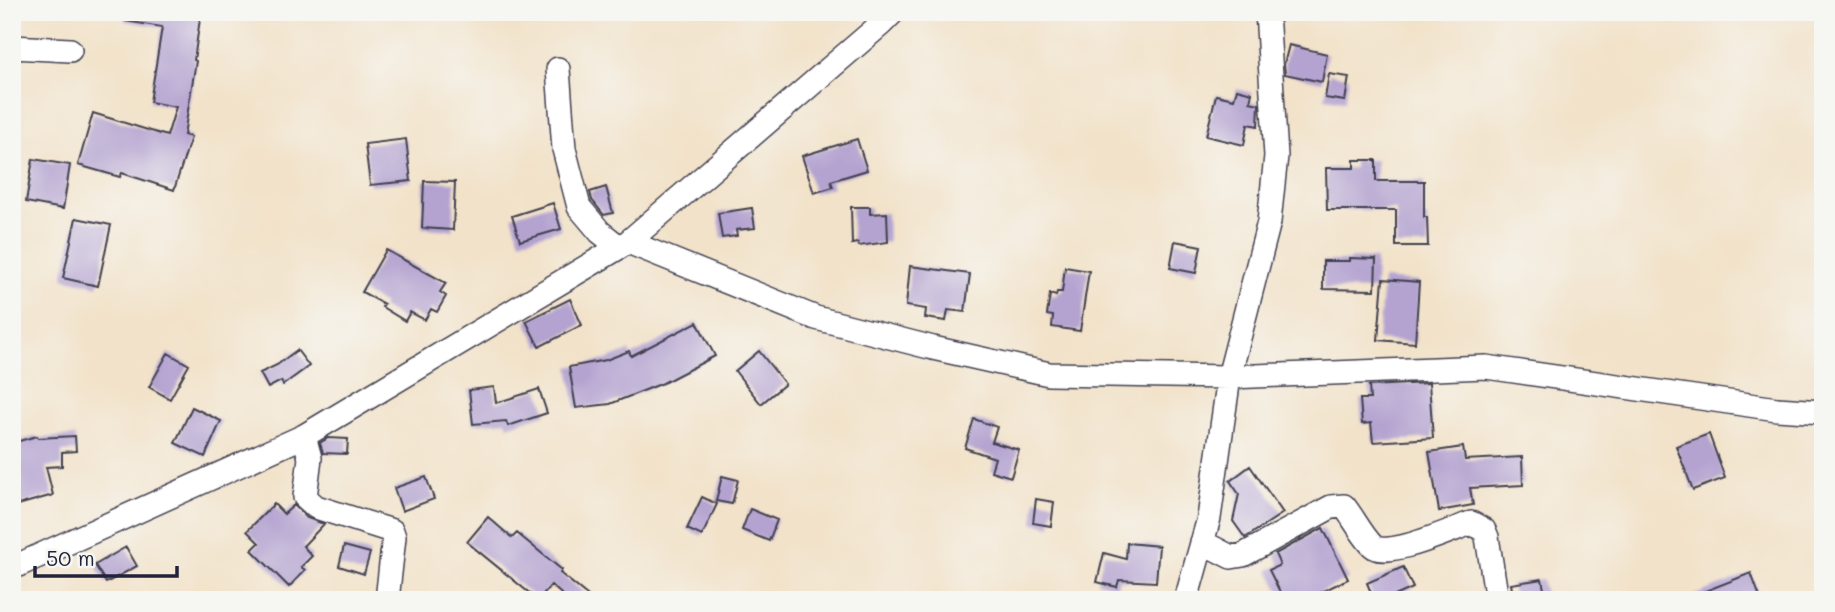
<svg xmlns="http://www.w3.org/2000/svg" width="1835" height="612" font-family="Mali,sans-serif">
  <rect width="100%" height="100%" fill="#f6f6f2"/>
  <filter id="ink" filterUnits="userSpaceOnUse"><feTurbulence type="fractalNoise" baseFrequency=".0143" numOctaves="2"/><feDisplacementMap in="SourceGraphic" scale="14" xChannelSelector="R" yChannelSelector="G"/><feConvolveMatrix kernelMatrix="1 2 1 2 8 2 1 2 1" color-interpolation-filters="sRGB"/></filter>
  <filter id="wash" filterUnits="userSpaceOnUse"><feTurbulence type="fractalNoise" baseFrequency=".00686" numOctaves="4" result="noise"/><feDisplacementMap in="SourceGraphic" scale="28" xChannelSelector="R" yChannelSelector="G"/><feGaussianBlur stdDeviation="1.57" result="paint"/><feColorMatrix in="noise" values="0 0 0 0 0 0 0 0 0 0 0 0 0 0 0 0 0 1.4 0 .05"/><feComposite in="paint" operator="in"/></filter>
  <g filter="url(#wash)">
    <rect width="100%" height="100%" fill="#f2e2c9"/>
    <g id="blocks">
      <path fill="#b4a3d0" d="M 125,12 L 201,12 L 194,60 L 196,61 L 184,135 L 191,137 L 174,190 L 122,173 L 120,177 L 78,165 L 93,113 L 167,136 L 176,107 L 150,102 L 162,27 L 125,21 Z
        M 1289,45 L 1327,54 L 1322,82 L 1285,74 L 1284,64 Z
        M 1329,74 L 1349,77 L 1345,101 L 1325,98 Z
        M 1237,89 L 1252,93 L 1250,102 L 1259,104 L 1258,126 L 1248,124 L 1244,145 L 1206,136 L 1216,95 L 1234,99 Z
        M 406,139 L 411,181 L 370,185 L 365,144 Z
        M 857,139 L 867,170 L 831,181 L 833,187 L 814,193 L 802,156 Z
        M 33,159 L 70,165 L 63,209 L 26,202 Z
        M 1354,160 L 1376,160 L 1376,181 L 1424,181 L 1424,217 L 1427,217 L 1428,246 L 1396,246 L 1396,210 L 1327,210 L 1326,168 L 1354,168 Z
        M 424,181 L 455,182 L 453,230 L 422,228 Z
        M 606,187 L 613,213 L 604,215 L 592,200 L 590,192 Z
        M 553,203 L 561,229 L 520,241 L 512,216 Z
        M 851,207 L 870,207 L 870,214 L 887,213 L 888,242 L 859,246 L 858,243 L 852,244 Z
        M 752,208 L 755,228 L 736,230 L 737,236 L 722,238 L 718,213 Z
        M 76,218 L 111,225 L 98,286 L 63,278 Z
        M 1175,241 L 1201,246 L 1196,273 L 1170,268 Z
        M 386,250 L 446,283 L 440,292 L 446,296 L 437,312 L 431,309 L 425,320 L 410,312 L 405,321 L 382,307 L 384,304 L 362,292 Z
        M 1350,258 L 1376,259 L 1375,290 L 1323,289 L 1323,261 L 1350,261 Z
        M 910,266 L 970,274 L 965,312 L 948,310 L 946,321 L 925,318 L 926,309 L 906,306 Z
        M 1065,267 L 1089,271 L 1080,331 L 1052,327 L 1053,316 L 1047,315 L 1050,294 L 1056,296 L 1057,292 L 1062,292 Z
        M 1383,279 L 1419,282 L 1415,343 L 1378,340 Z
        M 570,299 L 582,325 L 539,347 L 526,321 Z
        M 697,322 L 715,356 L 663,383 L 610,404 L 576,408 L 569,367 L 606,360 L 629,351 L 631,356 Z
        M 297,350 L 309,366 L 283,385 L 281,381 L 268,388 L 260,373 L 277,365 Z
        M 759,351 L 785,384 L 761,404 L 735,371 Z
        M 168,353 L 189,365 L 170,399 L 149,387 Z
        M 1429,383 L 1433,438 L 1373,442 L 1371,423 L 1362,424 L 1360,399 L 1370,399 L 1369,386 Z
        M 494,387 L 496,403 L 539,389 L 547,413 L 508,426 L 506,421 L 473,424 L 469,390 Z
        M 192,407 L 221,421 L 205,457 L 175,443 Z
        M 974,419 L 997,427 L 992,442 L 1019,450 L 1011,477 L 991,471 L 995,458 L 965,448 Z
        M 1709,434 L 1725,478 L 1693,490 L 1676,446 Z
        M 37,436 L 38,438 L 75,436 L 76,451 L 62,452 L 62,466 L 46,467 L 53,495 L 18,505 L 12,485 L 12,443 Z
        M 328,438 L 348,439 L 347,454 L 323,453 L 320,443 Z
        M 1463,447 L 1465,460 L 1522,457 L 1523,485 L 1470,488 L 1473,505 L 1439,511 L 1429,452 Z
        M 1250,466 L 1283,513 L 1245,538 L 1233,521 L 1239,494 L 1230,481 Z
        M 722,476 L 738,480 L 732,504 L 716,501 Z
        M 426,477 L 434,499 L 402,511 L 394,488 Z
        M 702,497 L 717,504 L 702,536 L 687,529 Z
        M 1036,499 L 1054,502 L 1051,526 L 1033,523 Z
        M 274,504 L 284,514 L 294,505 L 307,518 L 324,524 L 303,546 L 312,556 L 301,567 L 305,570 L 289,587 L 252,550 L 259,543 L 247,531 Z
        M 750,509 L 777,520 L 769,541 L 742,530 Z
        M 488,517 L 512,538 L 517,533 L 562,570 L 560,573 L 593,600 L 568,600 L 551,585 L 538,600 L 467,542 Z
        M 1323,528 L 1348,579 L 1321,592 L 1325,600 L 1284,600 L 1269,570 L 1280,565 L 1275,554 Z
        M 1127,543 L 1159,546 L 1156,582 L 1119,580 L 1117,587 L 1097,582 L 1104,553 L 1126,559 Z
        M 344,546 L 370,553 L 364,574 L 339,566 Z
        M 126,547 L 137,566 L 106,583 L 95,565 Z
        M 1403,567 L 1413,588 L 1386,600 L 1374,600 L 1367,583 Z
        M 1751,573 L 1761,600 L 1685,600 L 1685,599 Z
        M 1542,579 L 1546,600 L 1514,600 L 1511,584 Z"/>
    </g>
  </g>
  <g filter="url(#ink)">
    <use href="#blocks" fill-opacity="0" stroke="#413f50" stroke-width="2"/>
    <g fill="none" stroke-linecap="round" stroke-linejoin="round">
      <defs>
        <path id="minor" d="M 12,47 L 70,50
          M 558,69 L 564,149 L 579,207 L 600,232 L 619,247
          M 628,242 L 816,318 L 933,348 L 1049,374 L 1229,377 L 1486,367 L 1777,409 L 1823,412
          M 304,436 L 310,458 L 305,497 L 316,507 L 392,531 L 394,537 L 387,600
          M 1202,542 L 1231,557 L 1243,555 L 1331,507 L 1344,506 C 1353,517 1363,537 1373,546 C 1387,559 1453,529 1471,523 L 1484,530 L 1487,537 L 1497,600
          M 12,568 L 304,436 L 628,242 L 880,25 L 893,12
          M 1186,600 L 1209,518 L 1229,377 L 1269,222 L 1276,156 L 1267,12"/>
      </defs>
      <use href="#minor" stroke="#413f50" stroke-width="26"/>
      <use href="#minor" stroke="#fff" stroke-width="23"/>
    </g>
  </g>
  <rect width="1835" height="612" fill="none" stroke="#f6f6f2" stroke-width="42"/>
  <path d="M35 566v10h142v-10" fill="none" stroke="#22223b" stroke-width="3.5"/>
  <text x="46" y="566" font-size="21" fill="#22223b" stroke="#f6f6f2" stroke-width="5" paint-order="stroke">50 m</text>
</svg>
